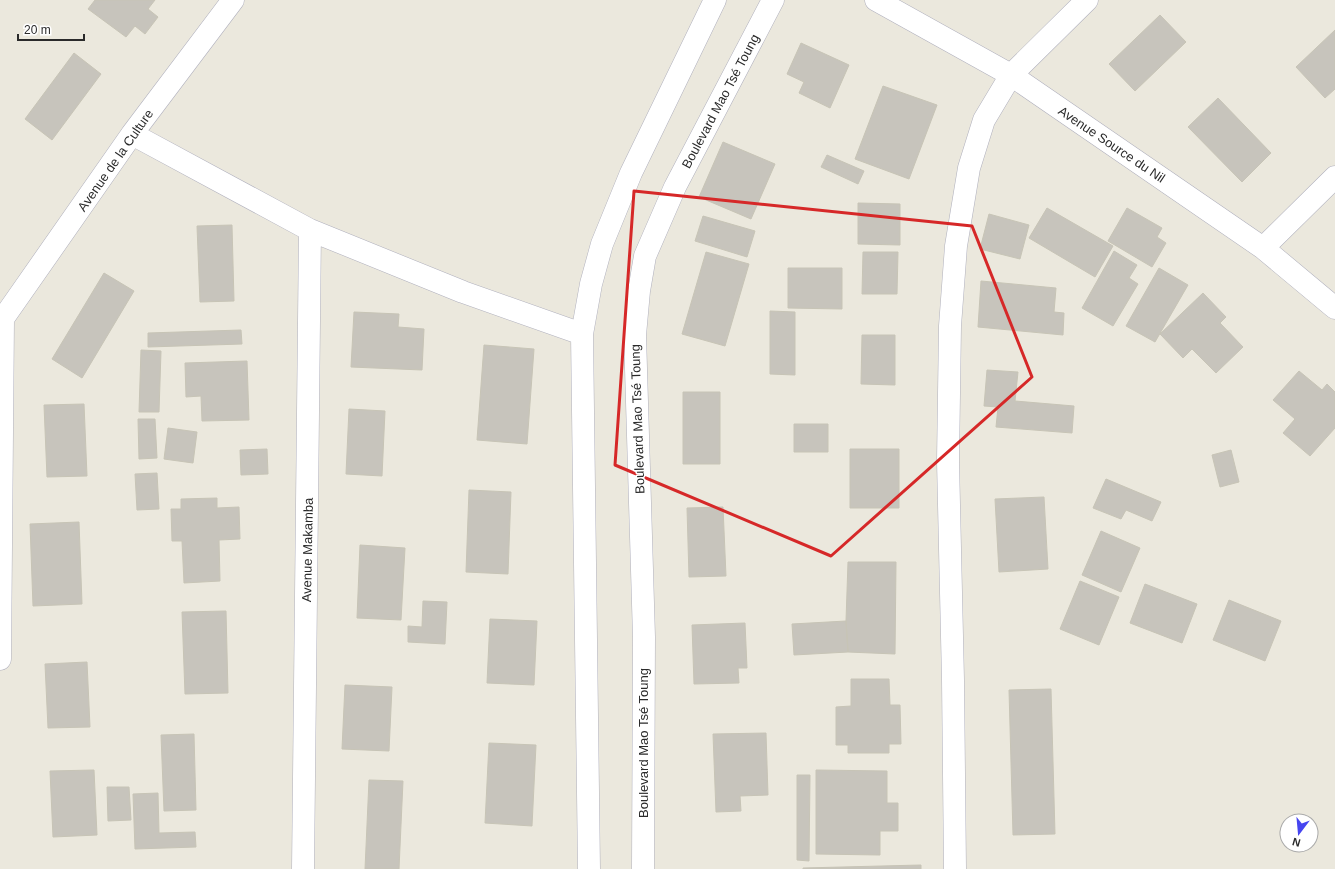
<svg xmlns="http://www.w3.org/2000/svg" width="1335" height="869" font-family="Arial,sans-serif">
  <rect width="100%" height="100%" fill="#ebe8dd"/>
  <path fill="#c7c4bc" stroke="#c7c4b6" d="M 95,0 L 155,0 L 148,9 L 158,17 L 145,34 L 135,26 L 126,37 L 88,9 Z
    M 1160,15 L 1186,42 L 1135,91 L 1109,64 Z
    M 1335,30 L 1335,89 L 1325,98 L 1296,67 Z
    M 801,43 L 849,65 L 830,108 L 799,93 L 804,82 L 787,74 Z
    M 74,53 L 101,74 L 52,140 L 25,119 Z
    M 883,86 L 937,105 L 909,179 L 855,159 Z
    M 1218,98 L 1271,153 L 1242,182 L 1188,127 Z
    M 723,142 L 775,164 L 751,219 L 699,197 Z
    M 827,155 L 864,171 L 858,184 L 821,167 Z
    M 858,203 L 900,204 L 900,245 L 858,244 Z
    M 1047,208 L 1113,246 L 1095,277 L 1029,238 Z
    M 1127,208 L 1162,228 L 1157,237 L 1166,243 L 1152,267 L 1108,241 Z
    M 989,214 L 1029,225 L 1020,259 L 980,249 Z
    M 703,216 L 755,231 L 747,257 L 695,241 Z
    M 232,225 L 234,301 L 200,302 L 197,226 Z
    M 1114,251 L 1137,265 L 1129,278 L 1138,284 L 1113,326 L 1082,308 Z
    M 706,252 L 749,264 L 725,346 L 682,334 Z
    M 863,252 L 898,252 L 897,294 L 862,294 Z
    M 788,268 L 842,268 L 842,309 L 788,308 Z
    M 1159,268 L 1188,285 L 1155,342 L 1126,326 Z
    M 104,273 L 134,291 L 82,378 L 52,359 Z
    M 981,281 L 1056,288 L 1054,312 L 1064,313 L 1063,335 L 978,327 Z
    M 1203,293 L 1226,317 L 1220,323 L 1243,347 L 1216,373 L 1192,349 L 1183,358 L 1160,334 Z
    M 770,311 L 795,312 L 795,375 L 770,374 Z
    M 354,312 L 399,314 L 398,327 L 424,329 L 422,370 L 351,367 Z
    M 241,330 L 242,344 L 148,347 L 148,333 Z
    M 862,335 L 895,335 L 895,385 L 861,384 Z
    M 484,345 L 534,349 L 527,444 L 477,440 Z
    M 141,350 L 161,351 L 159,412 L 139,412 Z
    M 247,361 L 249,420 L 202,421 L 201,396 L 186,397 L 185,363 Z
    M 987,370 L 1018,372 L 1015,401 L 1074,406 L 1072,433 L 996,427 L 998,407 L 984,406 Z
    M 1299,371 L 1322,390 L 1327,384 L 1335,392 L 1335,428 L 1310,456 L 1283,433 L 1295,419 L 1273,400 Z
    M 683,392 L 720,392 L 720,464 L 683,464 Z
    M 84,404 L 87,476 L 47,477 L 44,405 Z
    M 349,409 L 385,411 L 382,476 L 346,474 Z
    M 138,419 L 155,419 L 157,458 L 139,459 Z
    M 794,424 L 828,424 L 828,452 L 794,452 Z
    M 168,428 L 197,432 L 193,463 L 164,459 Z
    M 267,449 L 268,474 L 241,475 L 240,450 Z
    M 850,449 L 899,449 L 899,508 L 850,508 Z
    M 1231,450 L 1239,482 L 1220,487 L 1212,455 Z
    M 157,473 L 159,509 L 137,510 L 135,474 Z
    M 1106,479 L 1161,502 L 1152,521 L 1126,510 L 1121,519 L 1093,508 Z
    M 469,490 L 511,492 L 508,574 L 466,572 Z
    M 1044,497 L 1048,569 L 999,572 L 995,499 Z
    M 217,498 L 217,508 L 239,507 L 240,539 L 219,540 L 220,581 L 184,583 L 182,541 L 172,541 L 171,509 L 181,509 L 181,499 Z
    M 723,507 L 726,576 L 689,577 L 687,508 Z
    M 79,522 L 82,604 L 33,606 L 30,524 Z
    M 1101,531 L 1140,548 L 1121,592 L 1082,575 Z
    M 360,545 L 405,548 L 401,620 L 357,618 Z
    M 848,562 L 896,562 L 895,654 L 848,652 L 846,621 Z
    M 1080,581 L 1119,597 L 1099,645 L 1060,629 Z
    M 1145,584 L 1197,604 L 1182,643 L 1130,623 Z
    M 1229,600 L 1281,621 L 1265,661 L 1213,640 Z
    M 423,601 L 447,602 L 445,644 L 408,642 L 408,626 L 422,627 Z
    M 226,611 L 228,693 L 185,694 L 182,612 Z
    M 490,619 L 537,621 L 534,685 L 487,683 Z
    M 846,621 L 848,652 L 794,655 L 792,624 Z
    M 745,623 L 747,668 L 738,668 L 739,683 L 694,684 L 692,625 Z
    M 87,662 L 90,727 L 48,728 L 45,664 Z
    M 851,679 L 889,679 L 890,705 L 900,705 L 901,744 L 889,744 L 889,753 L 848,753 L 848,745 L 836,745 L 836,707 L 851,706 Z
    M 345,685 L 392,687 L 389,751 L 342,749 Z
    M 1051,689 L 1055,834 L 1013,835 L 1009,690 Z
    M 766,733 L 768,795 L 740,796 L 741,811 L 716,812 L 713,734 Z
    M 194,734 L 196,810 L 164,811 L 161,735 Z
    M 489,743 L 536,745 L 532,826 L 485,823 Z
    M 94,770 L 97,835 L 53,837 L 50,771 Z
    M 816,770 L 887,771 L 887,803 L 898,803 L 898,831 L 880,831 L 880,855 L 816,854 Z
    M 797,775 L 810,775 L 809,861 L 797,860 Z
    M 369,780 L 403,781 L 399,869 L 365,869 Z
    M 107,787 L 129,787 L 131,820 L 108,821 Z
    M 158,793 L 159,833 L 195,832 L 196,847 L 135,849 L 133,794 Z
    M 921,865 L 921,869 L 803,869 L 803,868 Z"/>
  <g fill="none" stroke-linecap="round" stroke-linejoin="round">
    <defs>
      <path id="street" d="M 876,0 L 1011,75 L 1263,248 L 1335,308
        M 132,134 L 310,230 L 463,292 L 582,334
        M 1263,248 L 1335,177
        M 0,323 L 132,134 L 233,0
        M 0,659 L 3,319
        M 303,869 L 310,230
        M 589,869 L 582,334 L 591,284 L 602,244 L 631,173 L 715,0
        M 643,869 L 644,637 L 635,335 L 639,291 L 645,256 L 675,187 L 773,0
        M 955,869 L 953,680 L 948,461 L 950,326 L 956,246 L 969,168 L 984,120 L 1011,75 L 1087,0"/>
    </defs>
    <use href="#street" stroke="#b0b0bd" stroke-width="23"/>
    <use href="#street" stroke="#fff" stroke-width="22"/>
  </g>
  <path fill="none" stroke="#d62828" stroke-width="3" stroke-linejoin="round" d="M 634,191 L 972,226 L 1032,377 L 831,556 L 615,465 Z"/>
  <g text-anchor="middle" stroke-width="3" stroke-linejoin="round" paint-order="stroke">
    <g font-size="13" fill="#2a2a2a" stroke="#fff">
      <text transform="translate(720 101) rotate(-62)" y="5">Boulevard Mao Tsé Toung</text>
      <text transform="translate(1112 144) rotate(34)" y="5">Avenue Source du Nil</text>
      <text transform="translate(115 160) rotate(-55)" y="5">Avenue de la Culture</text>
      <text transform="translate(637 419) rotate(-92)" y="5">Boulevard Mao Tsé Toung</text>
      <text transform="translate(307 550) rotate(-89)" y="5">Avenue Makamba</text>
      <text transform="translate(643 743) rotate(-90)" y="5">Boulevard Mao Tsé Toung</text>
    </g>
  </g>
  <g transform="translate(1299 833) rotate(196)"><circle r="19" fill="#ffffff" stroke="#aaaaaa"/>
  <path d="M0-3L7 15L0 10L-7 15Z" fill="#4645f0"/>
  <text y="-6" font-size="11" font-weight="bold" text-anchor="middle" fill="#2a2a2a">N</text>
  </g>
  <path d="M18 34v6h66v-6" fill="none" stroke="#2a2a2a" stroke-width="2"/>
  <text x="24" y="34" font-size="12" fill="#2a2a2a" stroke="#ffffff" stroke-width="3" paint-order="stroke">20 m</text>
</svg>
